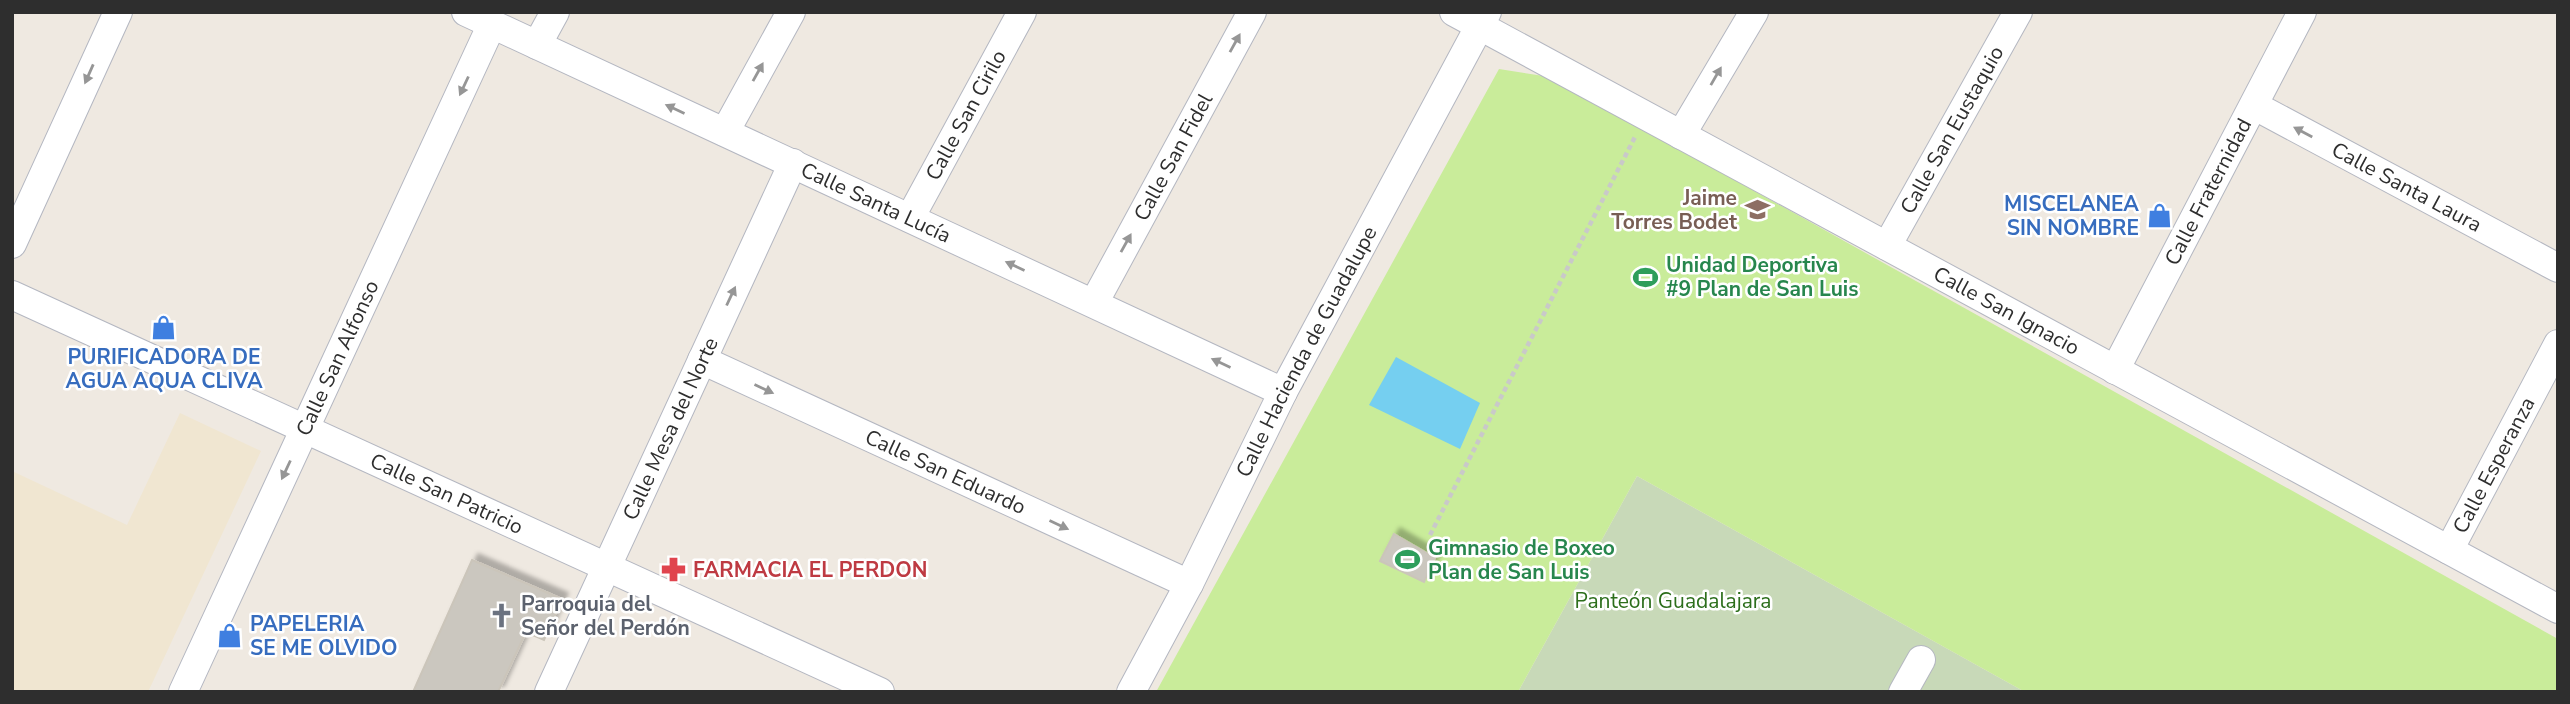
<svg xmlns="http://www.w3.org/2000/svg" width="2570" height="704" font-family="'Nunito Sans',sans-serif">
  <defs>
    <filter id="shadow"><feDropShadow dx="6" dy="-6" stdDeviation="2" flood-color="#0004"/></filter>
  </defs>
  <rect width="100%" height="100%" fill="#efe9e1"/>
  <path fill="#f0e6d1" d="M 180,413 L 261,451 L 148,692 L 12,692 L 12,471 L 127,525 Z"/>
  <path fill="#c8d9b8" d="M 1637,476 L 2025,692 L 1518,692 Z"/>
  <path fill="#c9ec9a" d="M 1499,69 L 1550,77 L 2558,639 L 2558,692 L 2025,692 L 1637,476 L 1518,692 L 1156,692 Z"/>
  <path fill="#75cff0" d="M 1396,357 L 1480,403 L 1460,449 L 1369,405 Z"/>
  <path fill="#cbc7bf" stroke="#cbc5ba" stroke-width="2" filter="url(#shadow)" d="M 1394,534 L 1435,558 L 1424,582 L 1380,561 Z
    M 472,560 L 562,599 L 544,640 L 526,632 L 498,692 L 413,692 Z"/>
  <g fill="none" stroke-linecap="round" stroke-linejoin="round">
    <defs>
      <g id="minor">
        <path id="s1" d="M 466,12 L 1283,392"/>
        <path id="s2" d="M 1454,12 L 2558,609"/>
        <path d="M 537,45 L 555,12"/>
        <path id="s3" d="M 2255,106 L 2558,268"/>
        <path d="M 725,132 L 791,12"/>
        <path d="M 1681,135 L 1754,12"/>
        <path id="s4" d="M 910,218 L 1022,12"/>
        <path d="M 12,244 L 118,12"/>
        <path id="s5" d="M 1887,246 L 2018,12"/>
        <path id="s6" d="M 12,295 L 880,692"/>
        <path id="s7" d="M 1094,303 L 1252,12"/>
        <path id="s8" d="M 702,360 L 1189,584"/>
        <path id="s9" d="M 2115,370 L 2302,12"/>
        <path id="s10" d="M 2449,550 L 2558,344"/>
        <path id="s11" d="M 183,692 L 492,24"/>
        <path id="s12" d="M 549,692 L 793,163"/>
        <path id="s13" d="M 1131,692 L 1189,584 L 1283,392 L 1487,12"/>
        <path d="M 1903,692 L 1921,660"/>
      </g>
    </defs>
    <use href="#minor" stroke="#b4b7c1" stroke-width="30"/>
    <path stroke="#c9c9c9" stroke-width="4.5" stroke-dasharray="5 3.5" stroke-linecap="butt" d="M 1430,535 L 1635,137"/>
    <use href="#minor" stroke="#fff" stroke-width="28"/>
  </g>
  <defs><path id="oneway-solid" d="M-6-.8H1V-3.2L6.5 0L1 3.2V.8H-6Z" transform="scale(1.75)"/></defs>
  <g fill="#969696">
    <use href="#oneway-solid" transform="translate(1235 43) rotate(-61)"/>
    <use href="#oneway-solid" transform="translate(758 72) rotate(-61)"/>
    <use href="#oneway-solid" transform="translate(89 74) rotate(114)"/>
    <use href="#oneway-solid" transform="translate(1716 76) rotate(-60)"/>
    <use href="#oneway-solid" transform="translate(464 86) rotate(115)"/>
    <use href="#oneway-solid" transform="translate(675 109) rotate(-155)"/>
    <use href="#oneway-solid" transform="translate(2303 132) rotate(-152)"/>
    <use href="#oneway-solid" transform="translate(1126 243) rotate(-61)"/>
    <use href="#oneway-solid" transform="translate(1015 266) rotate(-155)"/>
    <use href="#oneway-solid" transform="translate(731 296) rotate(-65)"/>
    <use href="#oneway-solid" transform="translate(1221 363) rotate(-155)"/>
    <use href="#oneway-solid" transform="translate(764 389) rotate(25)"/>
    <use href="#oneway-solid" transform="translate(286 470) rotate(115)"/>
    <use href="#oneway-solid" transform="translate(1059 525) rotate(25)"/>
  </g>
  <defs>
    <symbol id="school-bare" viewBox="-9 -9 18 18"><path d="M0-5L7-2L0 1L-7-2ZM-4 1L0 2.5L4 1V4Q0 6-4 4Z" fill="#8d6e63" stroke="#fff" stroke-width="2.5" paint-order="stroke"/></symbol>
    <symbol id="shop-bare" viewBox="-9 -9 18 18"><path d="M-5-2.5h2.3a2.7 3.5 0 0 1 5.4 0H5L5.5 6h-11ZM-1.5-2.5h3a1.5 2.3 0 0 0-3 0Z" fill="#3f7fe0" stroke="#fff" stroke-width="2.5" paint-order="stroke"/></symbol>
    <symbol id="stadium-bare" viewBox="-9 -9 18 18"><path d="M0-5a6.5 5 0 1 0 0 10a6.5 5 0 1 0 0-10ZM-3.5-1.8h7v3.6h-7Z" fill="#2e9e5b" stroke="#fff" stroke-width="2.5" paint-order="stroke"/></symbol>
    <symbol id="pharmacy-bare" viewBox="-9 -9 18 18"><path d="M-2-6h4v4h4v4h-4v4h-4v-4h-4v-4h4Z" fill="#e0444e" stroke="#fff" stroke-width="2.5" paint-order="stroke"/></symbol>
    <symbol id="church-bare" viewBox="-9 -9 18 18"><path d="M-1.2-6h2.4v3.5h3.3v2.4h-3.3V6h-2.4V-.1h-3.3v-2.4h3.3Z" fill="#6b7280" stroke="#fff" stroke-width="2.5" paint-order="stroke"/></symbol>
  </defs>
  <g fill-rule="evenodd">
    <use href="#school-bare" x="1740" y="192" width="35" height="35"/>
    <use href="#shop-bare" x="2142" y="198" width="35" height="35"/>
    <use href="#stadium-bare" x="1628" y="260" width="35" height="35"/>
    <use href="#shop-bare" x="146" y="310" width="35" height="35"/>
    <use href="#stadium-bare" x="1390" y="542" width="35" height="35"/>
    <use href="#pharmacy-bare" x="656" y="552" width="35" height="35"/>
    <use href="#church-bare" x="484" y="598" width="35" height="35"/>
    <use href="#shop-bare" x="212" y="618" width="35" height="35"/>
  </g>
  <g text-anchor="middle" stroke-width="5" stroke-linejoin="round" paint-order="stroke">
    <g font-size="21" fill="#2e2e2e" stroke="#fff">
      <text dy="7" stroke="none"><textPath href="#s4" startOffset="117">Calle San Cirilo</textPath></text>
      <text dy="7" stroke="none"><textPath href="#s5" startOffset="133">Calle San Eustaquio</textPath></text>
      <text dy="7" stroke="none"><textPath href="#s7" startOffset="166">Calle San Fidel</textPath></text>
      <text dy="7" stroke="none"><textPath href="#s3" startOffset="172">Calle Santa Laura</textPath></text>
      <text dy="7" stroke="none"><textPath href="#s9" startOffset="201">Calle Fraternidad</textPath></text>
      <text dy="7" stroke="none"><textPath href="#s1" startOffset="452">Calle Santa Lucía</textPath></text>
      <text dy="7" stroke="none"><textPath href="#s2" startOffset="628">Calle San Ignacio</textPath></text>
      <text dy="7" stroke="none"><textPath href="#s13" startOffset="383">Calle Hacienda de Guadalupe</textPath></text>
      <text dy="7" stroke="none"><textPath href="#s11" startOffset="368">Calle San Alfonso</textPath></text>
      <text dy="7" stroke="none"><textPath href="#s12" startOffset="290">Calle Mesa del Norte</textPath></text>
      <text dy="7" stroke="none"><textPath href="#s10" startOffset="96">Calle Esperanza</textPath></text>
      <text dy="7" stroke="none"><textPath href="#s8" startOffset="268">Calle San Eduardo</textPath></text>
      <text dy="7" stroke="none"><textPath href="#s6" startOffset="478">Calle San Patricio</textPath></text>
    </g>
    <g font-size="21" font-weight="bold" fill="#785e54" stroke="#fff" text-anchor="end">
      <text x="1737" y="205">Jaime<tspan x="1737" dy="24">Torres Bodet</tspan></text>
    </g>
    <g font-size="21" font-weight="bold" fill="#366cbe" stroke="#fff" text-anchor="end">
      <text x="2139" y="211">MISCELANEA<tspan x="2139" dy="24">SIN NOMBRE</tspan></text>
      <text x="164" y="364" text-anchor="middle">PURIFICADORA DE<tspan x="164" dy="24">AGUA AQUA CLIVA</tspan></text>
      <text x="250" y="631" text-anchor="start">PAPELERIA<tspan x="250" dy="24">SE ME OLVIDO</tspan></text>
    </g>
    <g font-size="21" font-weight="bold" fill="#27864d" stroke="#fff" text-anchor="start">
      <text x="1666" y="272">Unidad Deportiva<tspan x="1666" dy="24">#9 Plan de San Luis</tspan></text>
      <text x="1428" y="555">Gimnasio de Boxeo<tspan x="1428" dy="24">Plan de San Luis</tspan></text>
    </g>
    <g font-size="21" font-weight="bold" fill="#be3a42" stroke="#fff" text-anchor="start">
      <text x="693" y="577">FARMACIA EL PERDON</text>
    </g>
    <g font-size="21" fill="#2c6e1b" stroke="#fff">
      <text x="1673" y="608">Panteón Guadalajara</text>
    </g>
    <g font-size="21" font-weight="bold" fill="#5b616d" stroke="#fff" text-anchor="start">
      <text x="521" y="611">Parroquia del<tspan x="521" dy="24">Señor del Perdón</tspan></text>
    </g>
  </g>
  <rect width="2570" height="704" fill="none" stroke="#2e2e2e" stroke-width="28"/>
</svg>
